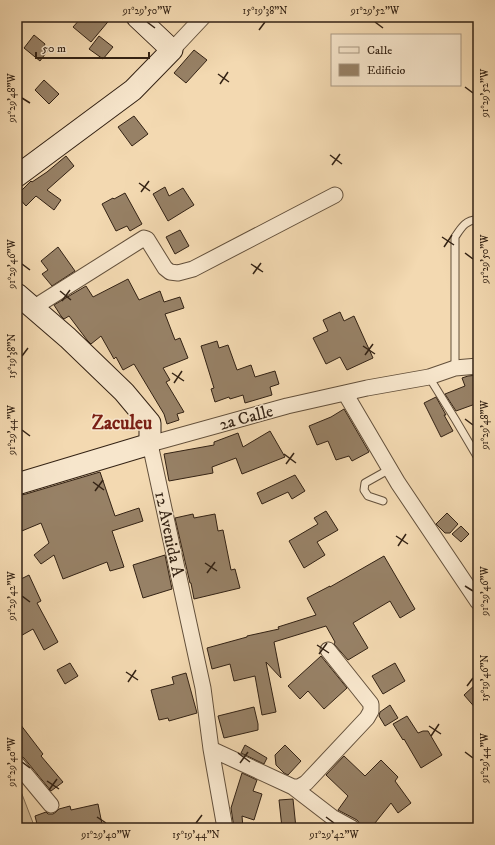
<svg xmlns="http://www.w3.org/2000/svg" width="495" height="845" font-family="'IM FELL DW Pica',serif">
  <rect width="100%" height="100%" fill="#f3d9b1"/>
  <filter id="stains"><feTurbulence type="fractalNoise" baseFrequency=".005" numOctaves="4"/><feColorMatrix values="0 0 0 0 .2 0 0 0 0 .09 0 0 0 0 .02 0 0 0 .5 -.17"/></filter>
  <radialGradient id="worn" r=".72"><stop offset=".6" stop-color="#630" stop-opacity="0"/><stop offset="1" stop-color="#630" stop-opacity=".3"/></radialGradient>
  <path fill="#d2ba96" stroke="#826e55" d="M 20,789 L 35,828 L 17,828 L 17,790 Z"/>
  <path fill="#978166" stroke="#332214" d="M 82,17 L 112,17 L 91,42 L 73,27 Z
    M 34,35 L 45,44 L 44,46 L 48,50 L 40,61 L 24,48 Z
    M 99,36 L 113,47 L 103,59 L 89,49 Z
    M 194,50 L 207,60 L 186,83 L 174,73 Z
    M 44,80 L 59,94 L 49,104 L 35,90 Z
    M 134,116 L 148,134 L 132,146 L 118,127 Z
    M 66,156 L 74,166 L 47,190 L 61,200 L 54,210 L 36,196 L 26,206 L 17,196 L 17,195 L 31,181 L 32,182 L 47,172 Z
    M 165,187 L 169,196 L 183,188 L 194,205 L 168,221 L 153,194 Z
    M 125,193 L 142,224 L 130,231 L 127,226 L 116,231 L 102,204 L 113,198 L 114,199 Z
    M 180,230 L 189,246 L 175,254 L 166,237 Z
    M 58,247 L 75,271 L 52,286 L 42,274 L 48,270 L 41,261 Z
    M 128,279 L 139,300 L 160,291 L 164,302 L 180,297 L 184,308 L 165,314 L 175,340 L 180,338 L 188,358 L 163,368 L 170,380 L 166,382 L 184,412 L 177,414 L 179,420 L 167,424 L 164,414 L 134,364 L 123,370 L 116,357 L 114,359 L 101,336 L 91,344 L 87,340 L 69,316 L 64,319 L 61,316 L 54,305 L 86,286 L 93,297 Z
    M 340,312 L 344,321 L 354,316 L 373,358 L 347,370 L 340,357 L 326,364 L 313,338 L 328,331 L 323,320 Z
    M 217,341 L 219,348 L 228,345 L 237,370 L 251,365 L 255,377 L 275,371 L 279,384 L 270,387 L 272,395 L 245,403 L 243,395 L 230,399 L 229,397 L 215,402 L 211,389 L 214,388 L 201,346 Z
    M 478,375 L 478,403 L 456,411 L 445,394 L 465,386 L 462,378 L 468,376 Z
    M 436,397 L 446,415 L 444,415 L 453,431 L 441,437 L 424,403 Z
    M 344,409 L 369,452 L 352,461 L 349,456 L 336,460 L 328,441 L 317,445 L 309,426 L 331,417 Z
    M 270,431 L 285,457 L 242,474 L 236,458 L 212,467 L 213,473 L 169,481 L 164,454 L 214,445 L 214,442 L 238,433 L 243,447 Z
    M 100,472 L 115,516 L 139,508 L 143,521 L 112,531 L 124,567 L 110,571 L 107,562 L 63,579 L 54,555 L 41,564 L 34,555 L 49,543 L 41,523 L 17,533 L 17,496 L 26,494 Z
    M 295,475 L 305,491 L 292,499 L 288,492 L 262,504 L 257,493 Z
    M 326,511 L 338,530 L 317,542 L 325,555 L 304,568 L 289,541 L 318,524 L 314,518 Z
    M 447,513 L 458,524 L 450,533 L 445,533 L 436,524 Z
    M 193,514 L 194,518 L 215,514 L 218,531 L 223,530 L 231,570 L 235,569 L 240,588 L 194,599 L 191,583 L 190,583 L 175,518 Z
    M 461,526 L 469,534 L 461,542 L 452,534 Z
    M 165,555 L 172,589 L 143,598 L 133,565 Z
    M 384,556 L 415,609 L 400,618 L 390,601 L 353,623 L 368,648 L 348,660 L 334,644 L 335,642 L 326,626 L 274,642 L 281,678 L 266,662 L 276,712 L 262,715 L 255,676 L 234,681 L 230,664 L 212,669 L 207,648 L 247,637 L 247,636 L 279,629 L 278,627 L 316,615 L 307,598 L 330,586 L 330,587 Z
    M 29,575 L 41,601 L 37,603 L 58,642 L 44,650 L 33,629 L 17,638 L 17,581 Z
    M 321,656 L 347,688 L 324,709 L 308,691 L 300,699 L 288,686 Z
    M 70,663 L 78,676 L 65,684 L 57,670 Z
    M 395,663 L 405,681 L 383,694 L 372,676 Z
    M 186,673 L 197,713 L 169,721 L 168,718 L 159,720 L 151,690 L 174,684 L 172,677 Z
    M 478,682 L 478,711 L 464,695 Z
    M 390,705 L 398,718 L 385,726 L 379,716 L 380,712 Z
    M 254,707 L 258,724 L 258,730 L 224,738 L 218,716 Z
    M 407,716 L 418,733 L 423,731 L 428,731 L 442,755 L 421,768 L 404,739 L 403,740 L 393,724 Z
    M 17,720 L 43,754 L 41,756 L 63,782 L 51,791 L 24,758 L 17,754 Z
    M 245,745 L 267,758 L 264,764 L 241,753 Z
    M 285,745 L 301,761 L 288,775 L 284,773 L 276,765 L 275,755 Z
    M 344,756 L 365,776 L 381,760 L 398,777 L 395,781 L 411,803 L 398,813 L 391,803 L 371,828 L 361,828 L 360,824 L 357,820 L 338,810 L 348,796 L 326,775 Z
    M 242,773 L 257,780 L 253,791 L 262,794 L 254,820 L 242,816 L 243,828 L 234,828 L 231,808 Z
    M 293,799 L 296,828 L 282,828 L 279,800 Z
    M 98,804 L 102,824 L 83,828 L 38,828 L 35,816 L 46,812 L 48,814 L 53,814 L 56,812 L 59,809 L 70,806 L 71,810 Z"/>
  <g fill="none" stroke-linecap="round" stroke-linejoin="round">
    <defs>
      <path id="lane" d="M 455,368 L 455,237 C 461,228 466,219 478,220
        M 429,377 L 455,419 L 478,458
        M 383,501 L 368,496 L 364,490 L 365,483 L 390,469"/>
      <path id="street" d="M 172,50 L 203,17
        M 33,308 L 144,238 L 147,239 L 165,268 L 170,272 L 178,273 L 193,269 L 335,195
        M 345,393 L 398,483 L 478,602
        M 211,749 L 293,787 L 332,817 L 352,828
        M 17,764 L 51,805
        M 293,787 L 299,787 L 306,783 L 367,718 L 371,711 L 371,704 L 328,650
        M 225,828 L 211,749 L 203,688 L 150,444 L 287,406 L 367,388 L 429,377 L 455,368 L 478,366"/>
      <path id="secondary" d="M 17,176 L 133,90 L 172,50 L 137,17
        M 17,294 L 68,338 L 124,392 L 150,423 L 150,444 L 17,484"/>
    </defs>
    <use href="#lane" stroke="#63503b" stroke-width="9"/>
    <use href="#street" stroke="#63503b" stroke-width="17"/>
    <use href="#secondary" stroke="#332214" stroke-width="23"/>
    <use href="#lane" stroke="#f7e6cc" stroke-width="7"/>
    <use href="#street" stroke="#f7e6cc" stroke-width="15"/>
    <use href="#secondary" stroke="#f7e6cc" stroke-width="21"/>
  </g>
  <path fill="none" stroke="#332214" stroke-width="1.5" d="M 147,22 L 155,28M 375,22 L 383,28M 259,30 L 265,22M 218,74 L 229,82M 220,84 L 228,72M 465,87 L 473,93M 22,98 L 30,103M 330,155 L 342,164M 332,165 L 340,154M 139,183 L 150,191M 141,192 L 149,181M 442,237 L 454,245M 444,247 L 452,235M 465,253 L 473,259M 22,264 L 30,270M 251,264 L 263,272M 253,274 L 261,263M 60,291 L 71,300M 62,301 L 70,290M 363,346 L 375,354M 365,355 L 373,344M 22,356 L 28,348M 172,373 L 184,381M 174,383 L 182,371M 465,419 L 473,425M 22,430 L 30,436M 284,454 L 296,463M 286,464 L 294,453M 93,482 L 104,490M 95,491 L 103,480M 396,536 L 408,544M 398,546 L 406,534M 205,563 L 217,571M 207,573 L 215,562M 465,586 L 473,591M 22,596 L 30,602M 317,645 L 329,653M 319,654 L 327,643M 126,672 L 138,680M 128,682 L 136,670M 467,686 L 473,678M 429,726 L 441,734M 431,736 L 439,724M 465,752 L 473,758M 238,753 L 250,762M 22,762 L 30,768M 240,763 L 248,752M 47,781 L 59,789M 49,790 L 57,779M 97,817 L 106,823M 326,817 L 334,823M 196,823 L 202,815"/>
  <g text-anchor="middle" stroke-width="3" stroke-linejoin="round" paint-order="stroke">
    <g font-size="17" fill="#332214" stroke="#f7e6cc">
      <text transform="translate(246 417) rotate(-15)" y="6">2a Calle</text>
      <text transform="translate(170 534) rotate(78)" y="6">12 Avenida A</text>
    </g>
    <g font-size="19" font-weight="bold" fill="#7a1f14" stroke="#f7e6cc">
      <text x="122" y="429">Zaculeu</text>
    </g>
  </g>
  <rect width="495" height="845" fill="none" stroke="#f3d9b1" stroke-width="44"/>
  <rect x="331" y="34" width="130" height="52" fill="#f7e6cc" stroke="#a99882"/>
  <rect x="339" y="47" width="20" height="6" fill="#f7e6cc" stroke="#a99882"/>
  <text x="367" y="54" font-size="12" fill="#332214">Calle</text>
  <rect x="339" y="64" width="20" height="12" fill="#978166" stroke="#a99882"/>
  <text x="367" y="74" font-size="12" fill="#332214">Edificio</text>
  <path d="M36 52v6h113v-6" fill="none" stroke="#332214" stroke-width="2"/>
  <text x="42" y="52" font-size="12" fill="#332214" stroke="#f7e6cc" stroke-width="3" paint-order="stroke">50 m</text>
  <rect x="22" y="22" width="451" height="801" fill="none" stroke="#332214" stroke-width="1.5"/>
  <g font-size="10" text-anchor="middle" fill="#332214">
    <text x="147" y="14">91°29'50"W</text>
    <text x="265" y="14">15°19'38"N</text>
    <text x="375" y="14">91°29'52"W</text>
    <text transform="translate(484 93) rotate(-90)" y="4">91°29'52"W</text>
    <text transform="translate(11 98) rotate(-90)" y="4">91°29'48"W</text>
    <text transform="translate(484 259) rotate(-90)" y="4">91°29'50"W</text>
    <text transform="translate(11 264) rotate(-90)" y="4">91°29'46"W</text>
    <text transform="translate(11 356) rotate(-90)" y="4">15°19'38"N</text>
    <text transform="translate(484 425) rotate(-90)" y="4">91°29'48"W</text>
    <text transform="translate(11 430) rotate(-90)" y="4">91°29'44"W</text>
    <text transform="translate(484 591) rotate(-90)" y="4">91°29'46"W</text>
    <text transform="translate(11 596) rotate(-90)" y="4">91°29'42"W</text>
    <text transform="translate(484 678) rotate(-90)" y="4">15°19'46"N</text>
    <text transform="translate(484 758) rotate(-90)" y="4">91°29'44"W</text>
    <text transform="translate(11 762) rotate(-90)" y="4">91°29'40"W</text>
    <text x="106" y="838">91°29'40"W</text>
    <text x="196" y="838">15°19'44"N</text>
    <text x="334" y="838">91°29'42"W</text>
  </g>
  <rect width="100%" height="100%" filter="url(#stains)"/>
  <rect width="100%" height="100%" fill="url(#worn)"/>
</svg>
